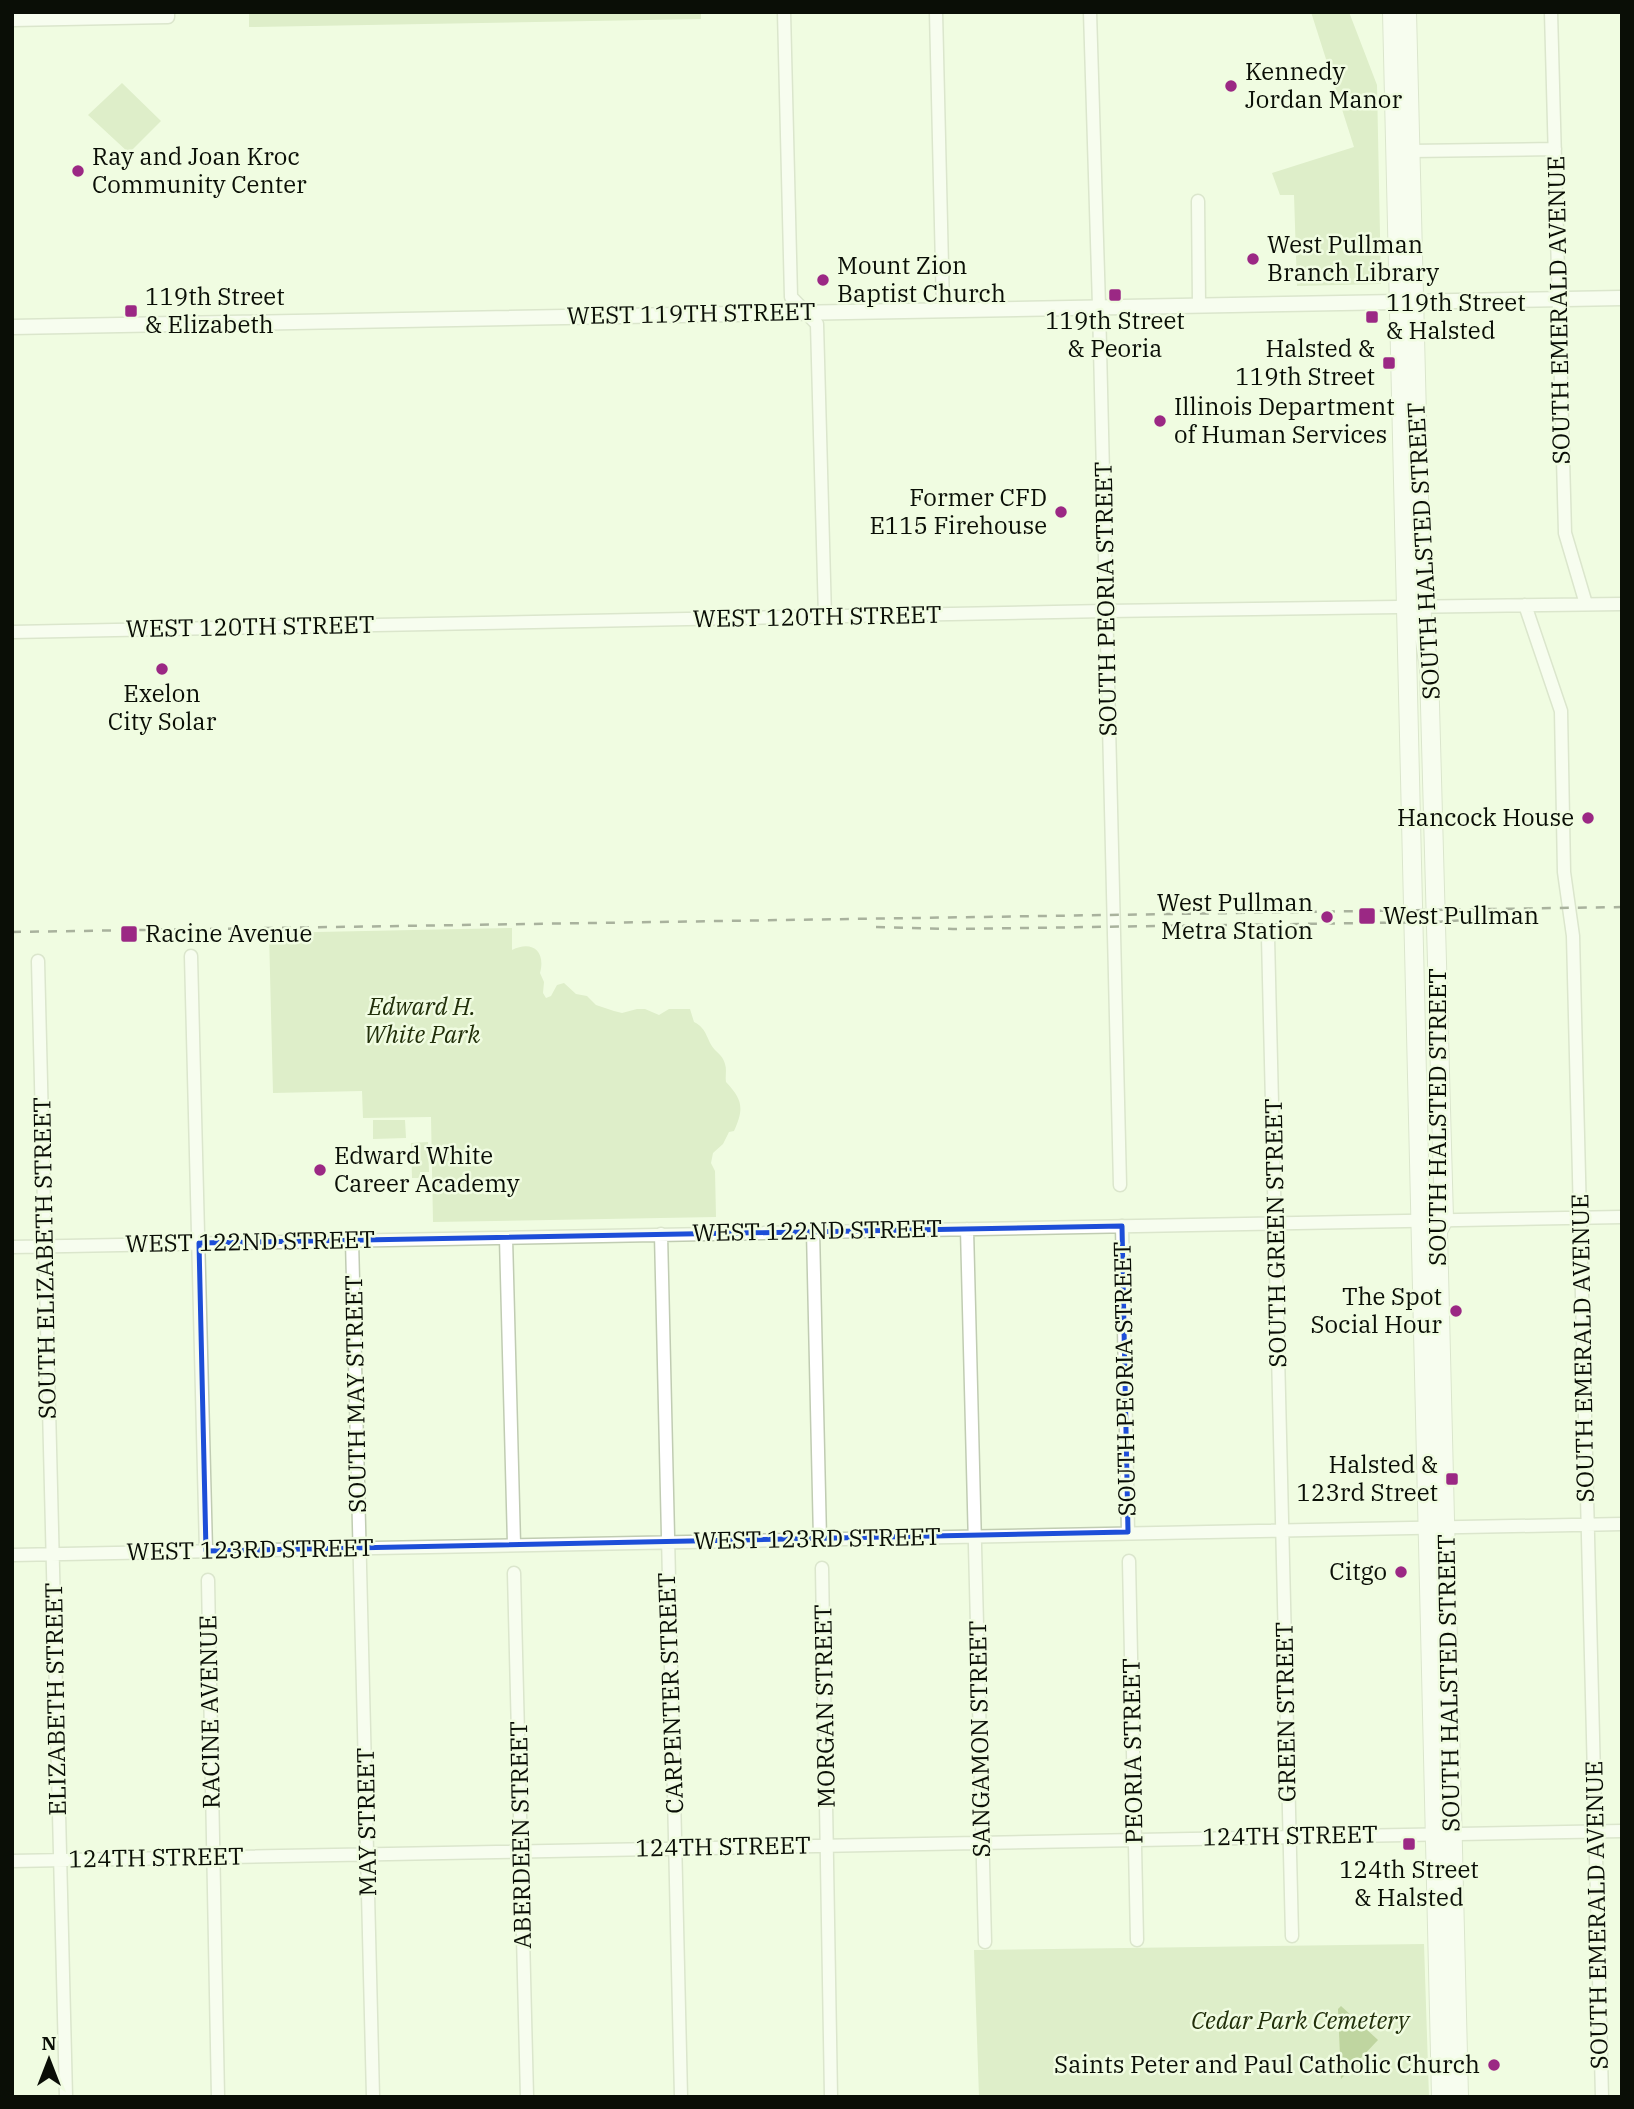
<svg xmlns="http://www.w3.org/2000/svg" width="1634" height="2109" font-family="'IBM Plex Serif',serif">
  <rect width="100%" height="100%" fill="#f0fce1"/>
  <path fill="#c7deaa" d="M 249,12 L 701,12 L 701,19 L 249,27 Z
    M 1311,12 L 1349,12 L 1377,85 L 1381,284 L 1297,286 L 1294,195 L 1280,195 L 1272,173 L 1354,147 Z
    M 122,83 L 161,121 L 129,153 L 88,115 Z
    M 512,928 L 512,950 C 532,940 546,951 540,973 L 544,982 L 543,993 L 546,998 L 551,996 L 557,985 L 564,983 L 576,994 L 587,996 L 596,1005 L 614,1011 L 622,1013 L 637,1009 L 645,1009 L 659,1015 L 669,1009 L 690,1009 L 694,1022 C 708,1029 706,1040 715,1050 C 720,1055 723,1057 725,1064 C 727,1070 725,1076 726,1082 C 743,1100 744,1109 734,1131 L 729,1132 L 723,1144 L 713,1153 L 711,1163 L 715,1171 L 716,1217 L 433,1222 L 431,1117 L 363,1118 L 362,1091 L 273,1093 L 269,933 Z
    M 373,1120 L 405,1120 L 406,1138 L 373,1139 Z
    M 428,1142 L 429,1172 L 420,1172 L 420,1178 L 412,1178 L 411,1143 Z
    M 1424,1944 L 1429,2097 L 979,2097 L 974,1950 Z"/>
  <path fill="#84a650" d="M 1341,2006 L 1378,2040 L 1341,2079 L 1338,2009 Z"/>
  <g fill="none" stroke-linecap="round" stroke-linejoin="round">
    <defs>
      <path id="minor" d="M 784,12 L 791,297 L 817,324 L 825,617
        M 936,12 L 943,309
        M 1090,12 L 1099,306 L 1120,1185
        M 1551,12 L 1565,533 L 1586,604
        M 12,20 L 168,17 L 168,12
        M 1410,151 L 1555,149
        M 1198,201 L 1199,304
        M 1525,605 L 1561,711 L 1564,872 L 1573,936 L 1602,2097
        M 12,632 L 1106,611 L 1622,604
        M 1268,937 L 1292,1936
        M 191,956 L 206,1551
        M 38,961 L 66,2097
        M 1122,1226 L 1128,1532
        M 967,1229 L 985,1942
        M 813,1231 L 820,1539
        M 661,1234 L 681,2097
        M 506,1238 L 514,1544
        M 352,1240 L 373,2097
        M 12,1247 L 1622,1217
        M 12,1555 L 1622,1524
        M 1129,1561 L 1137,1940
        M 822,1568 L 831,2097
        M 514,1573 L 527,2097
        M 208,1580 L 218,2097
        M 12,1861 L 1622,1831"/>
      <path id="tertiary" d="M 12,327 L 1622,298"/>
      <path id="primary" d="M 1392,12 L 1441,2097
        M 1407,12 L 1422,620 L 1429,669 L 1444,1219 L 1438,1231 L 1459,2097"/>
    </defs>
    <use href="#minor" stroke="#c0ccb2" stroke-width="15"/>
    <use href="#tertiary" stroke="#c0ccb2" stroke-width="17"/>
    <use href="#primary" stroke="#c0ccb2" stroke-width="20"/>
    <use href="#minor" stroke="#fff" stroke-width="12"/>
    <use href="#tertiary" stroke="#fff" stroke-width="14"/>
    <use href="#primary" stroke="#fff" stroke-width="18"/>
    <path stroke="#52594b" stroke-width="2.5" stroke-dasharray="9 9" stroke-linecap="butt" d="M 876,927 L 953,929 L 1437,922 L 1495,918
      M 12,932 L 1622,907"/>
  </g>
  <path d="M0 0H1634V2109H0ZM 1122,1226 L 1128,1532 L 206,1551 L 199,1243 Z" fill="#f0fce1" fill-opacity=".55" fill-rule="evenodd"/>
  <path fill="none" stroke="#1d4ed8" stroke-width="5" stroke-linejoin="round" d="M 1122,1226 L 1128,1532 L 206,1551 L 199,1243 Z"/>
  <g fill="#9b2884" stroke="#f0fce1" stroke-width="2.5">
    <circle cx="1231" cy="86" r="7"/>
    <circle cx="78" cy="171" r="7"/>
    <circle cx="1253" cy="259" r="7"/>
    <circle cx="823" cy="280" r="7"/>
    <rect x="1108" y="288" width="14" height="14" rx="3.5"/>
    <rect x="124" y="304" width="14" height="14" rx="3.5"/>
    <rect x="1365" y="310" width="14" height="14" rx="3.5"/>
    <rect x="1382" y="356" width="14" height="14" rx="3.5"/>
    <circle cx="1160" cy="421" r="7"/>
    <circle cx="1061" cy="512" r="7"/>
    <circle cx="162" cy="669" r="7"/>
    <circle cx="1588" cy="818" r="7"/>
    <rect x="1358" y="907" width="18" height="18" rx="3.5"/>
    <circle cx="1327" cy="917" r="7"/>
    <rect x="120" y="925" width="18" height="18" rx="3.5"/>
    <circle cx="320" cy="1170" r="7"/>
    <circle cx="1456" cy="1311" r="7"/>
    <rect x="1445" y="1472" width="14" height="14" rx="3.5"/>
    <circle cx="1401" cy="1572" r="7"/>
    <rect x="1402" y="1837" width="14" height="14" rx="3.5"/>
    <circle cx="1494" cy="2065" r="7"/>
  </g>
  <g text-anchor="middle" stroke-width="5" stroke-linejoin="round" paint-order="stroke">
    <g font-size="24" fill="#0a0e06" stroke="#f0fce1" text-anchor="start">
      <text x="1245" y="80">Kennedy<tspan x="1245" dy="28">Jordan Manor</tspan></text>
      <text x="92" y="165">Ray and Joan Kroc<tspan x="92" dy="28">Community Center</tspan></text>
      <text x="1267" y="253">West Pullman<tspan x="1267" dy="28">Branch Library</tspan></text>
      <text x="837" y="274">Mount Zion<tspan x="837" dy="28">Baptist Church</tspan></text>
      <text x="145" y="305">119th Street<tspan x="145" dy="28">&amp; Elizabeth</tspan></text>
      <text x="1386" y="311">119th Street<tspan x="1386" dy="28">&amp; Halsted</tspan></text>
      <text x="1115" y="329" text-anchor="middle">119th Street<tspan x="1115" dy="28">&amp; Peoria</tspan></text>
      <text x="1375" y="357" text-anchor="end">Halsted &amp;<tspan x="1375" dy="28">119th Street</tspan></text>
      <text x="1174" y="415">Illinois Department<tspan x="1174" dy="28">of Human Services</tspan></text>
      <text x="1047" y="506" text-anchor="end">Former CFD<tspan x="1047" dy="28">E115 Firehouse</tspan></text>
      <text x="162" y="702" text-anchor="middle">Exelon<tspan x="162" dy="28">City Solar</tspan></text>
      <text x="1574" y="826" text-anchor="end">Hancock House</text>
      <text x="1313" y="911" text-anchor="end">West Pullman<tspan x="1313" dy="28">Metra Station</tspan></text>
      <text x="1383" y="924">West Pullman</text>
      <text x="145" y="942">Racine Avenue</text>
      <text x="334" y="1164">Edward White<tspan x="334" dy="28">Career Academy</tspan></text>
      <text x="1442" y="1305" text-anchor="end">The Spot<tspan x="1442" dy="28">Social Hour</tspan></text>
      <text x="1438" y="1473" text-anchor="end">Halsted &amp;<tspan x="1438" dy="28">123rd Street</tspan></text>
      <text x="1387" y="1580" text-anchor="end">Citgo</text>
      <text x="1409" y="1878" text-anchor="middle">124th Street<tspan x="1409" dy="28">&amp; Halsted</tspan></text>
      <text x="1480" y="2073" text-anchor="end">Saints Peter and Paul Catholic Church</text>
    </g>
    <g font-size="24" fill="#0a0e06" stroke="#f0fce1">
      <text transform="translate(1559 310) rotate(-91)" y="8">SOUTH EMERALD AVENUE</text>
      <text transform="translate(691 314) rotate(-1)" y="8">WEST 119TH STREET</text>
      <text transform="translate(1424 551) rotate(-93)" y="8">SOUTH HALSTED STREET</text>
      <text transform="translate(1106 599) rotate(-91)" y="8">SOUTH PEORIA STREET</text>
      <text transform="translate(817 617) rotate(-1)" y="8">WEST 120TH STREET</text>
      <text transform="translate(250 627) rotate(-1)" y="8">WEST 120TH STREET</text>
      <text transform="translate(1438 1117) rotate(-90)" y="8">SOUTH HALSTED STREET</text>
      <text transform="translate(817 1231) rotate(-1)" y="8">WEST 122ND STREET</text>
      <text transform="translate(1276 1233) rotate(-91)" y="8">SOUTH GREEN STREET</text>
      <text transform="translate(250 1242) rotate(-1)" y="8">WEST 122ND STREET</text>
      <text transform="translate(45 1258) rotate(-91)" y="8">SOUTH ELIZABETH STREET</text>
      <text transform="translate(1583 1348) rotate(-91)" y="8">SOUTH EMERALD AVENUE</text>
      <text transform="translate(1125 1379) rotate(-91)" y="8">SOUTH PEORIA STREET</text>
      <text transform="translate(356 1394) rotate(-91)" y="8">SOUTH MAY STREET</text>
      <text transform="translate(817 1539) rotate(-1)" y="8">WEST 123RD STREET</text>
      <text transform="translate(250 1550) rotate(-1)" y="8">WEST 123RD STREET</text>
      <text transform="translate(1449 1683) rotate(-91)" y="8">SOUTH HALSTED STREET</text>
      <text transform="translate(671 1693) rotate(-92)" y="8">CARPENTER STREET</text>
      <text transform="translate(56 1699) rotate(-91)" y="8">ELIZABETH STREET</text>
      <text transform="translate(825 1706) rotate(-91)" y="8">MORGAN STREET</text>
      <text transform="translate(210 1712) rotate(-91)" y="8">RACINE AVENUE</text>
      <text transform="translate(1286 1712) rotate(-91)" y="8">GREEN STREET</text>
      <text transform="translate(980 1739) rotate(-91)" y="8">SANGAMON STREET</text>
      <text transform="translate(1133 1751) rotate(-91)" y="8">PEORIA STREET</text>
      <text transform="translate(367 1822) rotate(-91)" y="8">MAY STREET</text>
      <text transform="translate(521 1835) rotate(-91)" y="8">ABERDEEN STREET</text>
      <text transform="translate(1290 1836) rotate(-1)" y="8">124TH STREET</text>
      <text transform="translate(723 1847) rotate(-1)" y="8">124TH STREET</text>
      <text transform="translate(156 1858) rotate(-1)" y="8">124TH STREET</text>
      <text transform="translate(1597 1915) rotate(-91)" y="8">SOUTH EMERALD AVENUE</text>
    </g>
    <g font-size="24" font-style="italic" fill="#212f0a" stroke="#f0fce1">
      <text x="422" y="1015">Edward H.<tspan x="422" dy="28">White Park</tspan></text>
      <text x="1300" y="2029">Cedar Park Cemetery</text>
    </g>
  </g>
  <rect width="1634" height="2109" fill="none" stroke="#0a0e06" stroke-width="28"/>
  <g transform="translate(49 2060)" stroke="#f0fce1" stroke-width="5" paint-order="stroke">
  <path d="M0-5L12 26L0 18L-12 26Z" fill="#0a0e06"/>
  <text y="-10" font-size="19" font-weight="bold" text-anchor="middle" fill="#0a0e06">N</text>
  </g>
</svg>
